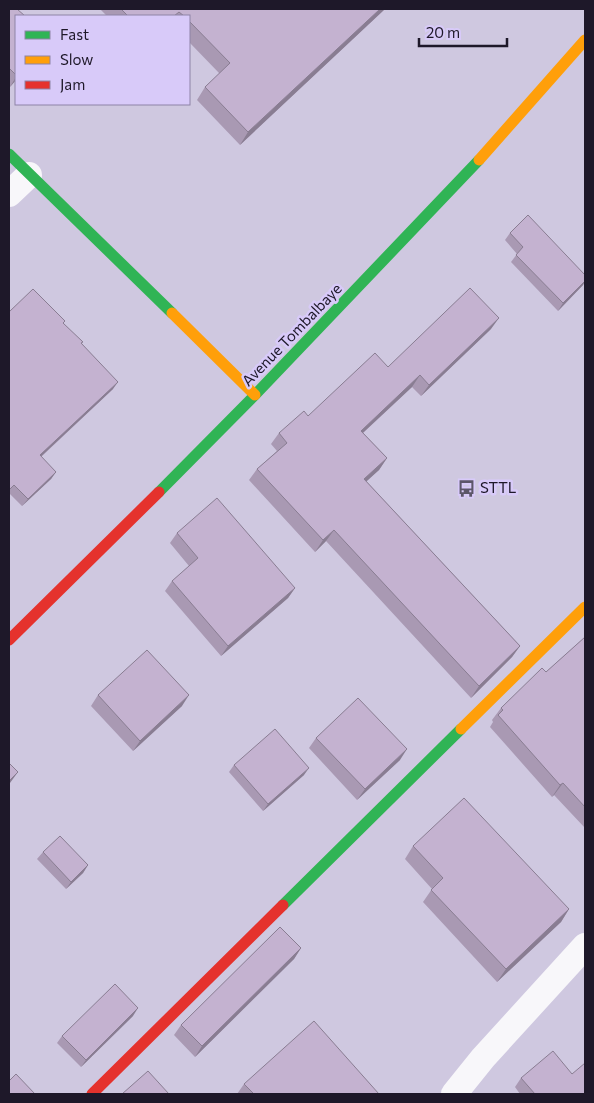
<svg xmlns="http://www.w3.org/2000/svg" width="594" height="1103" font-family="Commissioner,sans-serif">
  <rect width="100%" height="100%" fill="#cfc8e0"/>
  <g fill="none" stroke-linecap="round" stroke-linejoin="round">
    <path stroke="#f8f7fa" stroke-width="26" d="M 9,194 L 29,175
      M 454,1094 L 483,1058 L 585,946"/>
    <path stroke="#30b455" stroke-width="11" d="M 9,154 L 172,313
      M 159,492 L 255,395 L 479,160
      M 283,905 L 461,729"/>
    <path stroke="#ff9f0a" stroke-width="11" d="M 479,160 L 585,40
      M 172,313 L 255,395
      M 461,729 L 585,607"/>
    <path stroke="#e5322d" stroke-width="11" d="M 9,640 L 159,492
      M 92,1094 L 283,905"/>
  </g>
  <path fill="#a999b3" d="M 9,9 L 16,16 L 16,80 L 10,87 L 9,85 Z
    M 100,9 L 385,9 L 240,145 L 197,100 L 205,87 L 220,74 L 189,42 L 189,16 L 107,16 Z
    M 510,233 L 585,275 L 585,282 L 583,285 L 558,311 L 511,262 L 517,254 L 505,240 Z
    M 9,312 L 64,324 L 81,344 L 113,389 L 41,457 L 56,472 L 51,479 L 22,506 L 9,493 Z
    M 491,329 L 421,396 L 412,387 L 363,433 L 387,458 L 379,470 L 366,481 L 520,646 L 512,657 L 471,698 L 326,541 L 315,552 L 249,480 L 257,469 L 277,451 L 271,444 L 279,433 L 308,416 L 388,367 Z
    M 177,533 L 295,588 L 288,598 L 221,656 L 165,591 L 172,581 L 189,566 L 170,543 Z
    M 585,637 L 585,828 L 554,795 L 552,797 L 490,727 L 493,722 L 492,720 L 501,708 L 546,672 Z
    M 98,695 L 182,706 L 133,751 L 91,706 Z
    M 316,738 L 400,760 L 357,800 L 309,748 Z
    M 234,765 L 304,775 L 263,811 L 229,772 Z
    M 413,846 L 569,909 L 561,922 L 497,982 L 423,902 L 432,889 L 405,859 Z
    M 43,852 L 88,865 L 83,873 L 66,889 L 37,859 Z
    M 301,948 L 294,959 L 195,1057 L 174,1035 L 181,1025 Z
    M 133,1016 L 81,1067 L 57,1043 L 62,1036 Z
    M 572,1074 L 585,1094 L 520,1094 L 515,1087 L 521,1078 Z
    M 244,1084 L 379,1094 L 237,1094 Z"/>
  <path fill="#897d92" d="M 380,9 L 385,9 L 240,145 L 248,132 Z
    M 16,77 L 16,80 L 10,87 Z
    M 585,281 L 583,285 L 558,311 L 563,303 Z
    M 499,318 L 491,329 L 421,396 L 429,385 Z
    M 420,375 L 412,387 L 353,442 L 361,431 Z
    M 118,382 L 113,389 L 35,462 L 40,455 Z
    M 387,458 L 379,470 L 356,491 L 364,479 Z
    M 56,472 L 51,479 L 22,506 L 28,499 Z
    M 334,530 L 326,541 L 315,552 L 323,540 Z
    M 295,588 L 288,598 L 221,656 L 228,646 Z
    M 520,646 L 512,657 L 471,698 L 479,686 Z
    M 189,695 L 182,706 L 133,751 L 140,741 Z
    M 407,749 L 400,760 L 357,800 L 365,789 Z
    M 309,768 L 304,775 L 263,811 L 268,804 Z
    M 18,772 L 10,783 L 9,784 L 9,781 Z
    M 563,783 L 554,795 L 552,797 L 560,785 Z
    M 88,865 L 83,873 L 66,889 L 71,882 Z
    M 569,909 L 561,922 L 497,982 L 506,969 Z
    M 301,948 L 294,959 L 195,1057 L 202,1046 Z
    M 138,1008 L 133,1016 L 81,1067 L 86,1060 Z"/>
  <path fill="#c4b2d0" stroke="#897d92" d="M 9,9 L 17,9 L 25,16 L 16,16 L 16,75 L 9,68 Z
    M 121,9 L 380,9 L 248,132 L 205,87 L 230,63 L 189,21 L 189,16 L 184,16 L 179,12 L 174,16 L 128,16 Z
    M 528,215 L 585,275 L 585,281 L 563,303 L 516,255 L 523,247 L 510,233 Z
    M 470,288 L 499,318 L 429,385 L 420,375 L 361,431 L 387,458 L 364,479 L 520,646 L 479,686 L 334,530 L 323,540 L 257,469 L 287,443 L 279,433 L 304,411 L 308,416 L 375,353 L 388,367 Z
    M 33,289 L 65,321 L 63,323 L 83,342 L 81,343 L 118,382 L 40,455 L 56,472 L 28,499 L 14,485 L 9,490 L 9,312 Z
    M 217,498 L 295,588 L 228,646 L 172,581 L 198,558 L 177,533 Z
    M 585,637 L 585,807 L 563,783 L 560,785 L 498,715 L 503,710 L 501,708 L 542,668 L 546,672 Z
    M 147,650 L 189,695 L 140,741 L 98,695 Z
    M 358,698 L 407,749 L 365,789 L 316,738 Z
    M 275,729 L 309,768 L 268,804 L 234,765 Z
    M 9,763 L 18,772 L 9,781 Z
    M 464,798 L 569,909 L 506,969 L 431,890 L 443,878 L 413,846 Z
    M 60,836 L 88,865 L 71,882 L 43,852 Z
    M 280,927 L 301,948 L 202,1046 L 181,1025 Z
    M 115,984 L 138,1008 L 86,1060 L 62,1036 Z
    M 314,1021 L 379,1094 L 254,1094 L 244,1084 Z
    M 553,1051 L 572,1074 L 585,1063 L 585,1094 L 535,1094 L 521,1078 Z
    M 148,1071 L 169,1094 L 122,1094 Z
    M 16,1074 L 35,1094 L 9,1094 L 9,1081 Z"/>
  <defs>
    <symbol id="bus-bare" viewBox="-9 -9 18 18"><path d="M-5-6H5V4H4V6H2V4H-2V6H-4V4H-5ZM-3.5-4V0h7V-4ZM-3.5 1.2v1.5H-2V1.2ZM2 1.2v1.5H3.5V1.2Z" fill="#5c5669" stroke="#d8caf9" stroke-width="2.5" paint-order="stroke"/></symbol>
  </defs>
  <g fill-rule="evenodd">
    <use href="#bus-bare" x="454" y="476" width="25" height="25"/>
  </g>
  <g text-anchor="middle" stroke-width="5" stroke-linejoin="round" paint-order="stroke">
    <g font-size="15" fill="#1e1829" stroke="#d8caf9">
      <text transform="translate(292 335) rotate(-46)" y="5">Avenue Tombalbaye</text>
    </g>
    <g font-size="15" fill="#1e1829" stroke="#d8caf9" text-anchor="start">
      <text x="480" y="493">STTL</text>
    </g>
  </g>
  <rect width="594" height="1103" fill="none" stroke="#1e1829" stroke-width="20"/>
  <rect x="15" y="15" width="175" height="90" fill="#d8caf9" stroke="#8e83a6"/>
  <rect x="25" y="31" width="25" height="8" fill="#30b455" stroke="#8e83a6"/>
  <text x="60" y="40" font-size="15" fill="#1e1829">Fast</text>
  <rect x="25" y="56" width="25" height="8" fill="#ff9f0a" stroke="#8e83a6"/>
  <text x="60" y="65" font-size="15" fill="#1e1829">Slow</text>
  <rect x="25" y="81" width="25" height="8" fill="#e5322d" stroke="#8e83a6"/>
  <text x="60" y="90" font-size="15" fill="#1e1829">Jam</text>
  <path d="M419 38v8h88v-8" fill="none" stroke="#1e1829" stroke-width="2.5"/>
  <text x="426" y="38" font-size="15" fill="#1e1829" stroke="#d8caf9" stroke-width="4" paint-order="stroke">20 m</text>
</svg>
